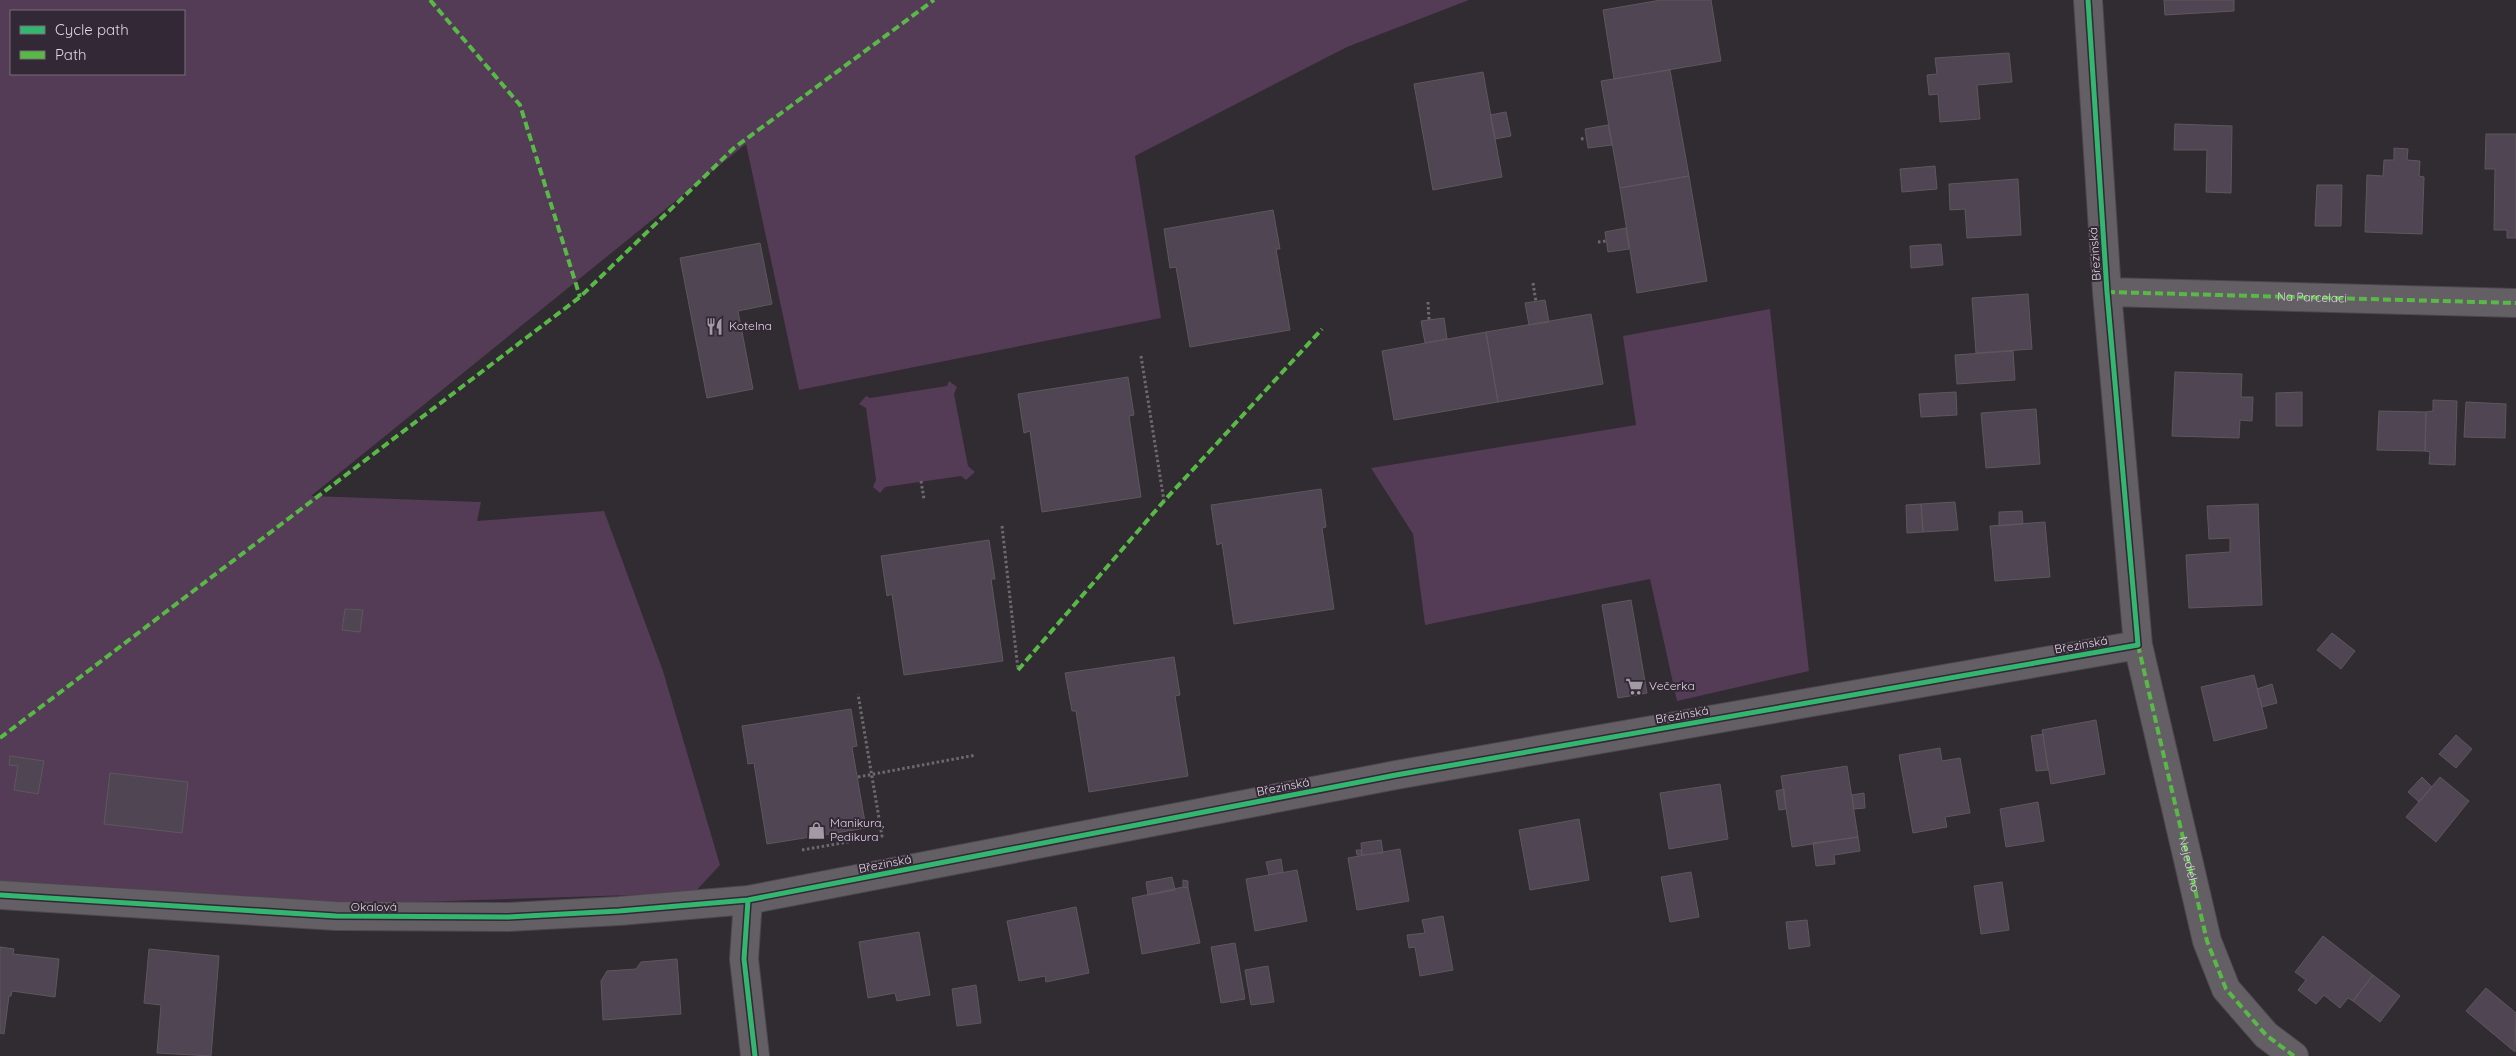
<svg xmlns="http://www.w3.org/2000/svg" width="2516" height="1056" font-family="Quicksand,sans-serif">
  <rect width="100%" height="100%" fill="#312b32"/>
  <path fill="#543b56" fill-rule="evenodd" d="M 0,0 L 1469,0 L 1347,47 L 1135,156 L 1161,318 L 799,390 L 746,144 L 311,496 L 481,502 L 477,521 L 604,511 L 663,671 L 720,865 L 694,893 L 354,904 L 0,890 ZM 11,11 L 184,11 L 184,74 L 11,74 Z
    M 1770,309 L 1809,671 L 1677,701 L 1650,579 L 1425,625 L 1413,534 L 1371,468 L 1636,425 L 1623,336 Z
    M 949,381 L 957,387 L 954,394 L 968,466 L 975,472 L 966,480 L 961,476 L 885,487 L 880,493 L 873,487 L 876,480 L 866,408 L 859,404 L 866,396 L 870,398 L 947,386 Z"/>
  <path fill="#504552" stroke="#5d585d" d="M 1661,0 L 1711,0 L 1721,61 L 1614,79 L 1603,10 Z
    M 2164,0 L 2234,0 L 2234,11 L 2165,15 Z
    M 2009,53 L 2012,82 L 1977,85 L 1980,119 L 1940,122 L 1938,94 L 1929,95 L 1927,75 L 1937,74 L 1935,58 Z
    M 1670,70 L 1689,176 L 1620,188 L 1601,81 Z
    M 1483,72 L 1502,177 L 1433,190 L 1414,84 Z
    M 1506,112 L 1511,136 L 1495,139 L 1490,115 Z
    M 2175,124 L 2232,126 L 2231,193 L 2206,192 L 2207,150 L 2174,150 Z
    M 1608,125 L 1612,145 L 1588,148 L 1585,129 Z
    M 2486,134 L 2516,134 L 2516,238 L 2507,238 L 2507,230 L 2494,230 L 2495,169 L 2485,169 Z
    M 2394,148 L 2408,149 L 2407,160 L 2420,161 L 2419,176 L 2424,177 L 2422,234 L 2365,232 L 2367,175 L 2383,176 L 2384,160 L 2394,160 Z
    M 1935,166 L 1937,189 L 1902,192 L 1900,169 Z
    M 1689,176 L 1707,281 L 1637,293 L 1620,188 Z
    M 2018,179 L 2021,235 L 1967,238 L 1965,209 L 1950,210 L 1949,184 Z
    M 2317,185 L 2342,185 L 2341,226 L 2315,226 Z
    M 1273,210 L 1280,249 L 1276,249 L 1290,330 L 1190,347 L 1176,267 L 1170,268 L 1164,229 Z
    M 1626,228 L 1629,249 L 1608,252 L 1605,232 Z
    M 760,243 L 772,304 L 738,311 L 753,389 L 707,398 L 680,258 Z
    M 1941,244 L 1943,265 L 1911,268 L 1910,246 Z
    M 2028,294 L 2032,349 L 1976,353 L 1972,298 Z
    M 1545,300 L 1549,322 L 1529,325 L 1525,303 Z
    M 1591,314 L 1603,384 L 1498,402 L 1486,332 Z
    M 1444,318 L 1447,339 L 1425,343 L 1421,321 Z
    M 1486,332 L 1498,402 L 1394,420 L 1382,351 Z
    M 2013,351 L 2015,380 L 1957,384 L 1955,355 Z
    M 2175,372 L 2242,374 L 2241,397 L 2253,397 L 2252,421 L 2240,420 L 2239,438 L 2172,436 Z
    M 1128,377 L 1134,415 L 1129,416 L 1141,497 L 1042,512 L 1030,431 L 1024,433 L 1018,394 Z
    M 1956,392 L 1957,415 L 1921,417 L 1919,394 Z
    M 2302,392 L 2302,426 L 2276,426 L 2276,393 Z
    M 2433,400 L 2457,401 L 2455,465 L 2429,464 L 2430,452 L 2425,451 L 2426,412 L 2433,411 Z
    M 2466,402 L 2506,404 L 2505,438 L 2464,437 Z
    M 2036,409 L 2040,464 L 1986,468 L 1981,413 Z
    M 2379,411 L 2426,412 L 2425,451 L 2377,450 Z
    M 1321,489 L 1326,527 L 1322,528 L 1334,609 L 1234,624 L 1222,543 L 1217,545 L 1211,505 Z
    M 1955,502 L 1958,530 L 1923,532 L 1921,504 Z
    M 1921,504 L 1923,532 L 1907,533 L 1906,505 Z
    M 2258,504 L 2262,605 L 2189,608 L 2186,555 L 2230,552 L 2230,538 L 2209,539 L 2207,506 Z
    M 2022,511 L 2023,524 L 1999,526 L 1999,512 Z
    M 2045,522 L 2050,577 L 1995,581 L 1990,526 Z
    M 989,540 L 995,579 L 991,579 L 1003,661 L 904,675 L 892,594 L 887,596 L 881,556 Z
    M 1631,600 L 1647,693 L 1618,698 L 1602,605 Z
    M 345,609 L 363,610 L 360,632 L 342,630 Z
    M 2332,633 L 2355,651 L 2341,669 L 2317,650 Z
    M 1174,657 L 1180,695 L 1175,696 L 1188,776 L 1089,792 L 1076,711 L 1072,711 L 1065,673 Z
    M 2254,675 L 2267,728 L 2214,741 L 2201,687 Z
    M 2272,684 L 2277,703 L 2262,707 L 2257,689 Z
    M 851,709 L 857,746 L 852,747 L 866,828 L 767,844 L 754,763 L 748,764 L 742,726 Z
    M 2096,720 L 2105,774 L 2051,784 L 2042,730 Z
    M 2043,734 L 2048,770 L 2036,771 L 2031,736 Z
    M 2456,735 L 2472,749 L 2456,768 L 2439,754 Z
    M 1940,748 L 1942,761 L 1960,758 L 1970,813 L 1945,817 L 1947,827 L 1913,833 L 1899,755 Z
    M 10,756 L 44,761 L 38,794 L 14,790 L 18,766 L 9,765 Z
    M 1847,766 L 1858,837 L 1792,847 L 1781,776 Z
    M 110,773 L 188,782 L 182,833 L 104,824 Z
    M 2422,777 L 2432,787 L 2419,802 L 2408,792 Z
    M 2440,777 L 2469,801 L 2436,842 L 2406,817 Z
    M 1720,784 L 1728,839 L 1669,849 L 1660,793 Z
    M 1784,789 L 1786,809 L 1779,810 L 1776,791 Z
    M 1864,793 L 1865,808 L 1854,809 L 1852,795 Z
    M 2038,802 L 2044,841 L 2006,847 L 2000,809 Z
    M 1579,819 L 1589,880 L 1530,890 L 1519,830 Z
    M 1858,837 L 1860,851 L 1834,855 L 1835,864 L 1816,866 L 1813,843 Z
    M 1381,840 L 1383,853 L 1362,855 L 1361,843 Z
    M 1400,849 L 1409,901 L 1357,910 L 1348,858 Z
    M 1356,850 L 1361,850 L 1362,855 L 1357,855 Z
    M 1281,859 L 1283,872 L 1269,875 L 1266,862 Z
    M 1297,870 L 1307,921 L 1255,931 L 1246,879 Z
    M 1691,872 L 1699,917 L 1670,922 L 1661,877 Z
    M 1172,877 L 1175,890 L 1148,895 L 1146,882 Z
    M 1183,880 L 1188,881 L 1188,888 L 1183,887 Z
    M 2002,882 L 2009,930 L 1981,934 L 1974,886 Z
    M 1183,887 L 1188,888 L 1200,943 L 1142,954 L 1132,898 Z
    M 1076,907 L 1089,973 L 1046,982 L 1045,976 L 1019,981 L 1007,921 Z
    M 1443,916 L 1453,970 L 1420,976 L 1415,947 L 1409,948 L 1407,935 L 1425,933 L 1422,920 Z
    M 1807,920 L 1810,946 L 1789,949 L 1786,922 Z
    M 919,932 L 930,995 L 897,1001 L 895,993 L 868,998 L 859,942 Z
    M 2323,936 L 2373,975 L 2353,1001 L 2348,998 L 2340,1008 L 2324,995 L 2316,1004 L 2298,990 L 2306,980 L 2295,972 Z
    M 1235,943 L 1245,999 L 1221,1003 L 1211,947 Z
    M 0,947 L 14,949 L 13,954 L 59,959 L 55,997 L 12,991 L 11,996 L 9,996 L 4,1034 L 0,1033 Z
    M 149,949 L 219,956 L 211,1056 L 157,1053 L 161,1005 L 144,1003 Z
    M 677,959 L 681,1014 L 603,1020 L 601,981 L 607,971 L 636,969 L 641,962 Z
    M 1268,966 L 1274,1002 L 1251,1005 L 1245,970 Z
    M 2373,975 L 2400,996 L 2380,1022 L 2353,1001 Z
    M 976,985 L 981,1023 L 957,1026 L 952,989 Z
    M 2486,988 L 2516,1013 L 2515,1052 L 2466,1011 Z"/>
  <g fill="none" stroke-linecap="round" stroke-linejoin="round">
    <defs>
      <path id="minor" d="M 2107,292 L 2516,303
        M 2138,645 L 2207,941 L 2226,989 L 2266,1035 L 2294,1056
        M 0,895 L 336,916 L 508,917 L 619,911 L 748,900
        M 755,1056 L 744,959 L 748,900 L 1396,775 L 2138,645 L 2107,292 L 2088,0"/>
    </defs>
    <use href="#minor" stroke="#4c474d" stroke-width="30"/>
    <path stroke="#6e696e" stroke-width="3" stroke-dasharray="2.5 2.5" stroke-linecap="butt" d="M 1581,139 L 1586,138
      M 1598,242 L 1606,241
      M 1533,283 L 1536,302
      M 1428,302 L 1429,320
      M 1141,356 L 1164,501
      M 921,481 L 924,499
      M 1002,526 L 1018,670
      M 858,777 L 976,755
      M 802,850 L 882,836 L 858,694"/>
    <use href="#minor" stroke="#645e65" stroke-width="28"/>
    <g stroke="#58b947" stroke-width="4" stroke-dasharray="8 4" stroke-linecap="butt">
      <path d="M 430,0 L 520,105 L 580,297"/>
      <path id="s1" d="M 2107,292 L 2516,303"/>
      <path id="s2" d="M 2138,645 L 2207,941 L 2226,989 L 2266,1035 L 2294,1056"/>
      <path d="M 1018,670 L 1164,501 L 1322,329"/>
      <path d="M 0,738 L 580,297 L 734,148 L 934,0"/>
    </g>
    <defs>
      <path id="cycleway" d="M 0,895 L 336,916 L 508,917 L 619,911 L 748,900
        M 755,1056 L 744,959 L 748,900 L 1396,775 L 2138,645 L 2107,292 L 2088,0"/>
    </defs>
    <use href="#cycleway" stroke="#332835" stroke-width="8"/>
    <use href="#cycleway" stroke="#33b770" stroke-width="5"/>
  </g>
  <defs>
    <symbol id="restaurant-bare" viewBox="-9 -9 18 18"><path d="M-5-6h1v4h1v-4h1v4h1v-4h1v5L-1.5 .5V6h-2V.5L-5-1ZM5-6V6H3V1.5H1.5Q1.5-4 5-6Z" fill="#a29ba3" stroke="#332835" stroke-width="2.5" paint-order="stroke"/></symbol>
    <symbol id="supermarket-bare" viewBox="-9 -9 18 18"><path d="M-6-5.5h2.5l.6 2H6L4.5 2H-2.5L-4.4-4H-6ZM-1.5 3.2a1.3 1.3 0 1 0 .1 0ZM3 3.2a1.3 1.3 0 1 0 .1 0Z" fill="#a29ba3" stroke="#332835" stroke-width="2.5" paint-order="stroke"/></symbol>
    <symbol id="shop-bare" viewBox="-9 -9 18 18"><path d="M-5-2.5h2.3a2.7 3.5 0 0 1 5.4 0H5L5.5 6h-11ZM-1.5-2.5h3a1.5 2.3 0 0 0-3 0Z" fill="#a29ba3" stroke="#332835" stroke-width="2.5" paint-order="stroke"/></symbol>
  </defs>
  <g fill-rule="evenodd">
    <use href="#restaurant-bare" x="702" y="314" width="25" height="25"/>
    <use href="#supermarket-bare" x="1622" y="674" width="25" height="25"/>
    <use href="#shop-bare" x="804" y="818" width="25" height="25"/>
  </g>
  <g text-anchor="middle" stroke-width="4" stroke-linejoin="round" paint-order="stroke">
    <g font-size="12" fill="#dfd7e0" stroke="#332835">
      <text transform="translate(2095 254) rotate(-94)" y="4">Březinská</text>
      <text dy="4" stroke="none"><textPath href="#s1" startOffset="205">Na Parcelaci</textPath></text>
      <text transform="translate(2081 645) rotate(-10)" y="4">Březinská</text>
      <text transform="translate(1682 715) rotate(-10)" y="4">Březinská</text>
      <text transform="translate(1283 787) rotate(-11)" y="4">Březinská</text>
      <text transform="translate(885 864) rotate(-11)" y="4">Březinská</text>
      <text dy="4" stroke="none"><textPath href="#s2" startOffset="225">Nejedlého</textPath></text>
      <text x="374" y="911">Okalová</text>
    </g>
    <g font-size="12" fill="#dfd7e0" stroke="#332835" text-anchor="start">
      <text x="729" y="330">Kotelna</text>
      <text x="1649" y="690">Večerka</text>
      <text x="830" y="827">Manikura,<tspan x="830" dy="14">Pedikura</tspan></text>
    </g>
  </g>
  <rect x="10" y="10" width="175" height="65" fill="#332835" stroke="#786e79"/>
  <rect x="20" y="26" width="25" height="8" fill="#33b770" stroke="#786e79"/>
  <text x="55" y="35" font-size="15" fill="#dfd7e0">Cycle path</text>
  <rect x="20" y="51" width="25" height="8" fill="#58b947" stroke="#786e79"/>
  <text x="55" y="60" font-size="15" fill="#dfd7e0">Path</text>
</svg>
